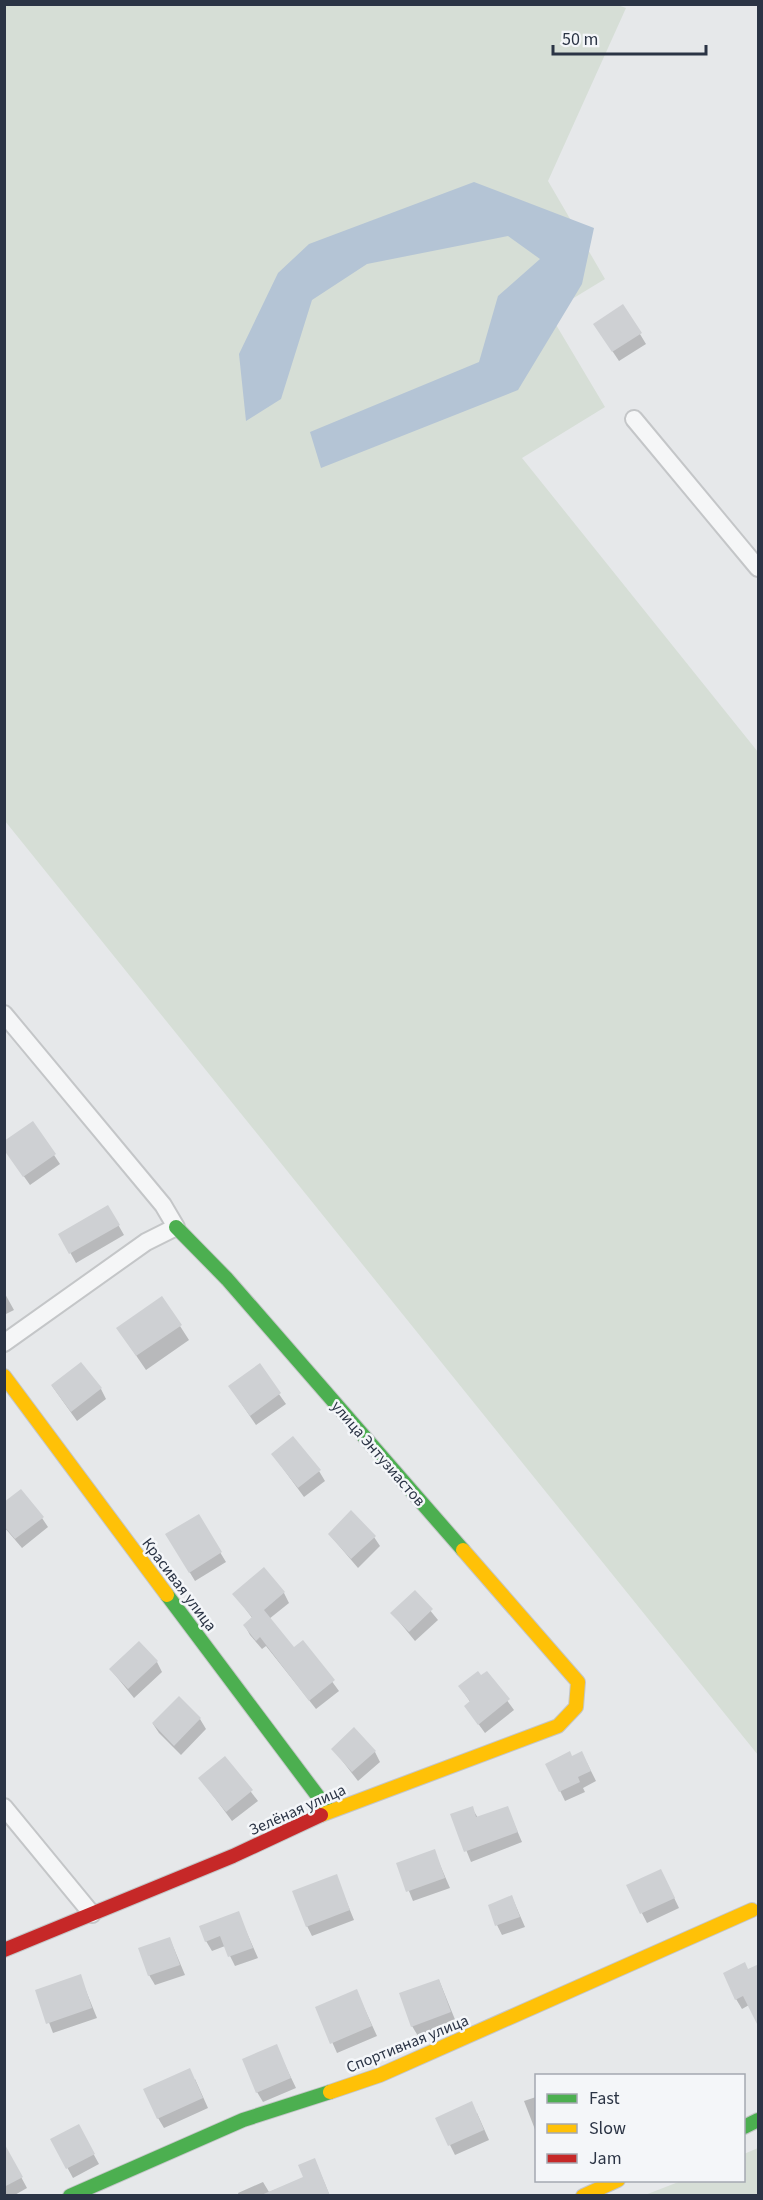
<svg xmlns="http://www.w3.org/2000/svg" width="763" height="2200" font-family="'Source Sans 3',sans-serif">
  <rect width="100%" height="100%" fill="#e6e8ea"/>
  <path fill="#d6ded6" d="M 615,4 L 626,8 L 548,181 L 605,279 L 549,313 L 605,407 L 522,458 L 758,752 L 758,1755 L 5,821 L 4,5 Z
    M 758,2148 L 758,2195 L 645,2195 L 681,2181 L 744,2180 L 744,2154 Z"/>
  <path fill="#b4c4d5" d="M 474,182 L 594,228 L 582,284 L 518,390 L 321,468 L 310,432 L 479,362 L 498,296 L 540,259 L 508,236 L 367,264 L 312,300 L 281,399 L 246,421 L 239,354 L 278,273 L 309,244 Z"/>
  <path fill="#0003" d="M 623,306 L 646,344 L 619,361 L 601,334 Z
    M 8,1154 L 54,1155 L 60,1164 L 30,1185 Z
    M 108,1207 L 124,1235 L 76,1263 L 60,1234 Z
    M 4,1292 L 14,1310 L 4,1315 Z
    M 180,1326 L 189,1340 L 146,1370 L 118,1329 Z
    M 259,1366 L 286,1404 L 256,1425 L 230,1387 Z
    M 52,1386 L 101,1389 L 106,1399 L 77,1421 Z
    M 273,1455 L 319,1471 L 325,1481 L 304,1497 Z
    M 198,1516 L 226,1562 L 195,1581 L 167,1535 Z
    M 42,1518 L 48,1527 L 22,1548 L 4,1527 Z
    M 329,1534 L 374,1537 L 380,1546 L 358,1568 Z
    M 415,1592 L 438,1620 L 415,1641 L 392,1613 Z
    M 284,1593 L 289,1603 L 269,1619 L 294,1649 L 303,1642 L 339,1691 L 316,1709 L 266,1646 L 262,1649 L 250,1635 L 245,1626 L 253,1619 L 234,1594 Z
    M 157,1662 L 162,1672 L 134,1698 L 111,1670 Z
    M 487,1673 L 514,1710 L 485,1733 L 466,1707 L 471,1703 L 460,1687 Z
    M 200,1719 L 206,1729 L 181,1755 L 159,1733 L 153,1724 Z
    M 333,1749 L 375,1752 L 380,1762 L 358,1781 Z
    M 572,1757 L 587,1763 L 596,1781 L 583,1788 L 585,1792 L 565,1801 L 547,1764 Z
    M 225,1758 L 258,1801 L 232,1821 L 200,1778 Z
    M 507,1807 L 522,1842 L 471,1862 L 452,1815 L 472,1808 L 478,1818 Z
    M 434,1851 L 450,1888 L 413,1901 L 398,1864 Z
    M 336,1876 L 354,1920 L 312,1936 L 307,1926 Z
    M 666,1881 L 679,1908 L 647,1923 L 628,1886 Z
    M 512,1897 L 525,1927 L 502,1935 L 497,1925 Z
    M 238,1913 L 258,1958 L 235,1966 L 225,1946 L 212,1951 L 206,1941 Z
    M 170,1939 L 185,1975 L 155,1985 L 149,1975 Z
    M 745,1964 L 749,2005 L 742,2009 L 736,1999 Z
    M 80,1976 L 97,2018 L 53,2033 L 37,1991 Z
    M 439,1980 L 456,2022 L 418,2036 L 412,2026 Z
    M 361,2001 L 377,2036 L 337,2053 L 317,2008 Z
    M 276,2046 L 296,2088 L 263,2102 L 257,2092 Z
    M 195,2079 L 208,2108 L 164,2128 L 158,2118 Z
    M 536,2097 L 536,2132 L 524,2101 Z
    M 477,2113 L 489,2140 L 455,2155 L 437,2119 Z
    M 78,2126 L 99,2164 L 73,2178 L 52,2140 Z
    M 7,2151 L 27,2188 L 13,2196 L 4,2196 L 4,2152 Z
    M 315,2160 L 330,2196 L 239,2196 L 238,2193 L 263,2182 L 269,2192 L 305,2178 Z"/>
  <path fill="#ced0d3" d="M 623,304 L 642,333 L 612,352 L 593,324 Z
    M 33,1121 L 56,1154 L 23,1177 L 4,1150 L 4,1141 Z
    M 108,1205 L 120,1225 L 69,1254 L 58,1234 Z
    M 162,1296 L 182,1325 L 136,1356 L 116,1328 Z
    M 81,1362 L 102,1388 L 71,1412 L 51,1385 Z
    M 260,1363 L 281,1393 L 250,1416 L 228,1386 Z
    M 293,1436 L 321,1470 L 298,1488 L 271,1454 Z
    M 21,1489 L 44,1517 L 15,1539 L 4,1526 L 4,1502 Z
    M 351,1510 L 376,1536 L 351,1559 L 328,1534 Z
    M 199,1514 L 222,1552 L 189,1573 L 165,1534 Z
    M 264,1567 L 285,1592 L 264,1610 L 294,1647 L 303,1640 L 335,1680 L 309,1701 L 260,1637 L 256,1641 L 243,1625 L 252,1617 L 232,1594 Z
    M 415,1590 L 433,1609 L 409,1632 L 390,1613 Z
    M 139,1641 L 158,1661 L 128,1689 L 109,1669 Z
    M 478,1671 L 481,1675 L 487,1671 L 510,1699 L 478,1725 L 464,1706 L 470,1701 L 458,1686 Z
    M 179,1696 L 201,1718 L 174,1746 L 152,1723 Z
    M 354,1727 L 376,1751 L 352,1772 L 331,1749 Z
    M 570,1751 L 572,1756 L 582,1751 L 591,1771 L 578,1777 L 580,1782 L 559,1792 L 545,1764 Z
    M 225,1756 L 253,1790 L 226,1812 L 198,1778 Z
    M 473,1806 L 476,1817 L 508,1806 L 518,1832 L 464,1852 L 450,1814 Z
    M 435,1849 L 445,1878 L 406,1892 L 396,1863 Z
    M 661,1869 L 675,1898 L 640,1914 L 626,1885 Z
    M 337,1874 L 350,1910 L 306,1927 L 292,1891 Z
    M 512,1895 L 520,1917 L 495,1926 L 488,1905 Z
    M 239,1911 L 253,1948 L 228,1957 L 220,1936 L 205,1942 L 199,1926 Z
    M 170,1937 L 180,1965 L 148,1976 L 138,1948 Z
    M 745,1962 L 748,1969 L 759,1964 L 759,2028 L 743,1996 L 735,2000 L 723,1973 Z
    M 81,1974 L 92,2008 L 46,2024 L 35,1990 Z
    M 439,1979 L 451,2012 L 411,2027 L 399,1993 Z
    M 357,1989 L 372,2026 L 330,2044 L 315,2007 Z
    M 277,2044 L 291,2078 L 256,2093 L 242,2059 Z
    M 190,2068 L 203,2098 L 157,2119 L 143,2089 Z
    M 472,2101 L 484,2130 L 448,2146 L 435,2118 Z
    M 79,2124 L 95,2154 L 66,2169 L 50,2139 Z
    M 4,2143 L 23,2177 L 4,2187 Z
    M 315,2158 L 330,2196 L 259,2196 L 303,2177 L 298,2165 Z"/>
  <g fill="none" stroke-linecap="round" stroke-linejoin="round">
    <defs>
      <path id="street" d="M 634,419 L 758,568
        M 4,1014 L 163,1205 L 176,1227 L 146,1242 L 4,1343
        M 4,1807 L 92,1914"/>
      <path id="fast" d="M 176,1227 L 227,1279 L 463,1550
        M 167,1595 L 329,1811
        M 744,2127 L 758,2120
        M 70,2196 L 243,2120 L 330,2092"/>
      <path id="slow" d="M 4,1376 L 167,1595
        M 321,1815 L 558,1726 L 576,1707 L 578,1682 L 463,1550
        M 330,2092 L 380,2075 L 752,1910
        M 583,2196 L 618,2180"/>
      <path id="jam" d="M 4,1950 L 233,1856 L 321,1815"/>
    </defs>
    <use href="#street" stroke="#c4c6c8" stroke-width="20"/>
    <use href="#fast" stroke="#c4c6c8" stroke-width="16"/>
    <use href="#slow" stroke="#c4c6c8" stroke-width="16"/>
    <use href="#jam" stroke="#c4c6c8" stroke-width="16"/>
    <use href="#street" stroke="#f5f6f7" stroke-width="16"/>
    <use href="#fast" stroke="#4caf50" stroke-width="14"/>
    <use href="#slow" stroke="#ffc107" stroke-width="14"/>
    <use href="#jam" stroke="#c62828" stroke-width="14"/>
  </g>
  <g text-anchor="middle" stroke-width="5" stroke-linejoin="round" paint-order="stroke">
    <g font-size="16" fill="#2b3445" stroke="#f4f6f9">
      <text transform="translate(379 1453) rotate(49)" y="6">улица Энтузиастов</text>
      <text transform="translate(180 1584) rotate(53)" y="6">Красивая улица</text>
      <text transform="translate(297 1809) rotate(-24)" y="6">Зелёная улица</text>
      <text transform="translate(407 2043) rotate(-22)" y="6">Спортивная улица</text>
    </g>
  </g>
  <rect width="763" height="2200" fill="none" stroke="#2b3445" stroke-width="12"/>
  <rect x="535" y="2074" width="210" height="108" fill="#f4f6f9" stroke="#a4a8b1" stroke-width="1.5"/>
  <rect x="547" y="2094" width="30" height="9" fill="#4caf50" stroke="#a4a8b1" stroke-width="1.5"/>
  <text x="589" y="2104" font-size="18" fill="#2b3445">Fast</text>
  <rect x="547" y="2124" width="30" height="9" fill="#ffc107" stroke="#a4a8b1" stroke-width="1.5"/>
  <text x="589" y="2134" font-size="18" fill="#2b3445">Slow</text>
  <rect x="547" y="2154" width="30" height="9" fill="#c62828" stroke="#a4a8b1" stroke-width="1.5"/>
  <text x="589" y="2164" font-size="18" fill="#2b3445">Jam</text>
  <path d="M553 45v9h153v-9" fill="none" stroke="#2b3445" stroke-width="3"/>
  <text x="562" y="45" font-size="18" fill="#2b3445" stroke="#f4f6f9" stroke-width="4.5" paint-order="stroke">50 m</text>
</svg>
